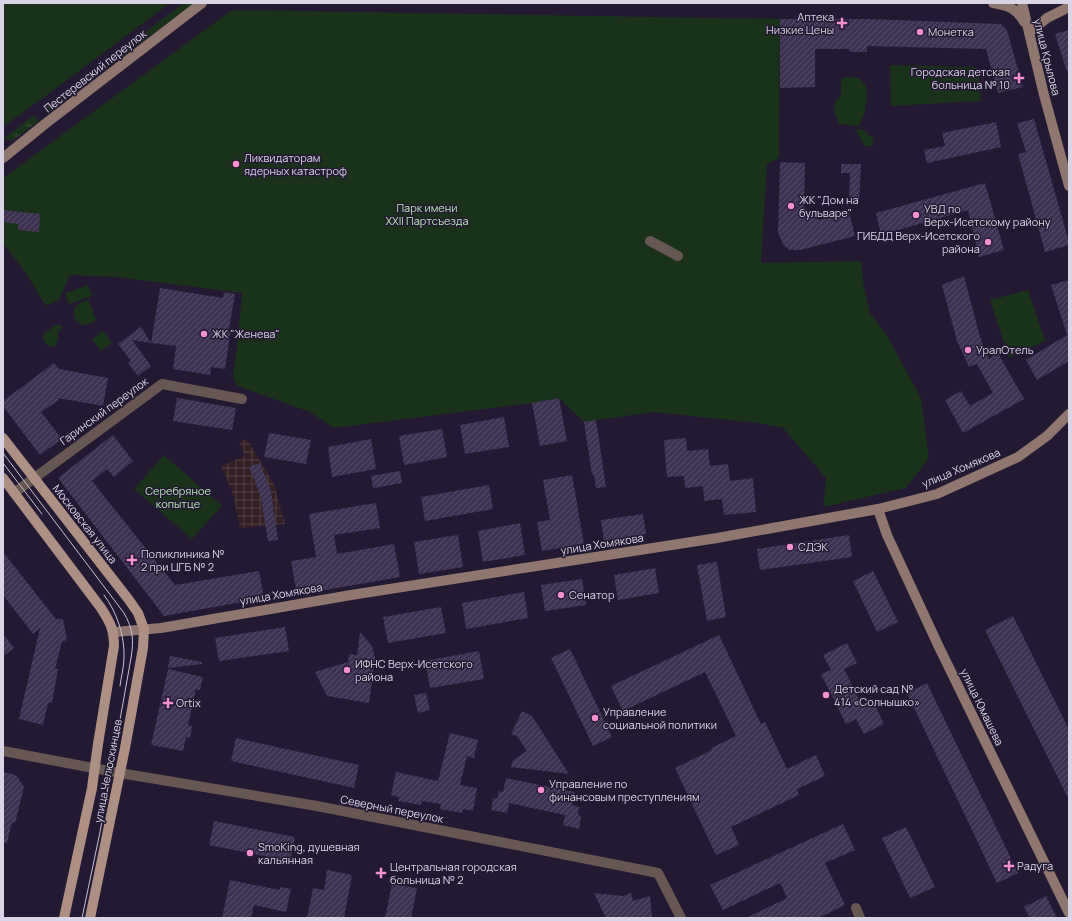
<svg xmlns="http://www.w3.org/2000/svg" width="1072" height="921" font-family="Manrope,sans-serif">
  <defs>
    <pattern id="industrial-grid" width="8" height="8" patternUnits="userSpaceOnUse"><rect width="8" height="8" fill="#332024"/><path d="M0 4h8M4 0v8" fill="none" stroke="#504044"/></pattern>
    <pattern id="grass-tufts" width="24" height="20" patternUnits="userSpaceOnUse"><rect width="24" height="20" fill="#1a311a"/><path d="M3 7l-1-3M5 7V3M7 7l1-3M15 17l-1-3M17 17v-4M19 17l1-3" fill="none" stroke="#3b4e3b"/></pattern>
    <pattern id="building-hatch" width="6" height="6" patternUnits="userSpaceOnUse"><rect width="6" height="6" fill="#3d3252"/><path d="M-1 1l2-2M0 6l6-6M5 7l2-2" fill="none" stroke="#584f6b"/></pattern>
  </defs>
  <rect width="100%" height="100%" fill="#231933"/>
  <path fill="url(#industrial-grid)" d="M 247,439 L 274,484 L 285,524 L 240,528 L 233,494 L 221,466 L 245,456 L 239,442 Z"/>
  <path fill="url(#grass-tufts)" d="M 184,3 L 192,3 L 193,4 L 47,113 L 43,109 Z
    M 34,115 L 39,121 L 12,141 L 4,138 Z"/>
  <path fill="#1a311a" d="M 3,3 L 170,3 L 55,89 L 3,127 Z
    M 232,10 L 780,19 L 779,158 L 767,164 L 761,263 L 861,261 L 864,287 L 870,313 L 885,332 L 921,398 L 929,458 L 906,488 L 823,507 L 826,478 L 783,428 L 758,423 L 653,412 L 584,422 L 559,398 L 532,403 L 334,428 L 310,412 L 237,386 L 233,376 L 237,347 L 242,293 L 116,277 L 70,275 L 59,300 L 47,306 L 42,300 L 26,273 L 3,243 L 3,178 Z
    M 890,65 L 977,67 L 981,101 L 891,106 Z
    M 848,77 C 854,78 860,77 863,82 C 871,90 865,118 859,126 L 857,126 L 839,124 L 838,123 C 837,118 834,111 834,107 C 834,102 838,100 840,96 C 842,91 840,84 841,79 Z
    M 855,129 L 864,130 L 873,139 L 873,146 L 865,146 Z
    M 88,285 L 92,296 L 69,304 L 65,293 Z
    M 1028,290 L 1045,341 L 1009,358 L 990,300 Z
    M 89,300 L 96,320 C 93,322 90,324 87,325 C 77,327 69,313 77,305 C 80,302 85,301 89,300 Z
    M 58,324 L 62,326 L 61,330 L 58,332 L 58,340 L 55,346 L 50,347 C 45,345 42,339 44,333 Z
    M 103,331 L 112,343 L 101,351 L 92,339 Z
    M 164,455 L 222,506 L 192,539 L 134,489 Z"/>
  <path fill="url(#building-hatch)" d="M 780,19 L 867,19 L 1001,24 L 1007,30 L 1023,87 L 998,93 L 986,49 L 867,46 L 867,52 L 850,52 L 849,49 L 815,49 L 815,87 L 780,88 Z
    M 1069,30 L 1069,72 L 1067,72 L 1055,34 Z
    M 1034,119 L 1069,242 L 1069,245 L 1045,252 L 1018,154 L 1026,152 L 1017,123 Z
    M 996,122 L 1001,147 L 927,163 L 924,150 L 945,146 L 942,133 Z
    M 780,162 L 805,163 L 804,207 L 819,220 L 849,212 L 855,236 L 800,250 L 790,250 L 784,246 L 778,233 Z
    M 841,164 L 861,164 L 859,203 L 849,202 L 850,173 L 841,173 Z
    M 985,183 L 1004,250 L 979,257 L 968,210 L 881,235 L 876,213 Z
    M 3,210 L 40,214 L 39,232 L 18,230 L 18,224 L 3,222 Z
    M 964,276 L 980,337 L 989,359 L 998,353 L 1024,399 L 963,433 L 945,400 L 961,391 L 970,406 L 993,393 L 977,364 L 969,367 L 957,341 L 942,285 Z
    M 1069,280 L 1069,361 L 1037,380 L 1026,360 L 1067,335 L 1051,285 Z
    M 160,288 L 223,298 L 224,292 L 235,294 L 229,329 L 231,329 L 225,369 L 211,367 L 210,375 L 173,369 L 176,346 L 151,343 Z
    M 141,327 L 151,343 L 132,340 L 151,366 L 138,376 L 128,363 L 131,361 L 118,344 Z
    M 54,363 L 59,369 L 108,378 L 103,406 L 58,398 L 59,400 L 41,412 L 62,439 L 40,455 L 3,406 L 3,401 Z
    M 177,398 L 236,408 L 232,430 L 173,421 Z
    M 559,398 L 567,441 L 540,446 L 532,403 Z
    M 504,417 L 509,447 L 465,454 L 460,425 Z
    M 596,420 L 606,487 L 596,488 L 594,474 L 592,475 L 584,422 Z
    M 442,429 L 447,457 L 404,465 L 399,436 Z
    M 269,433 L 311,440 L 306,464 L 264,457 Z
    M 113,435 L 133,461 L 114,477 L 107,469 L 92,481 L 175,585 L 259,571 L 264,598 L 164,616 L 58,478 Z
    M 686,438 L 687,451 L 708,449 L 710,466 L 728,464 L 730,481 L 753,478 L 756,512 L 724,515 L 722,499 L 704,501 L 703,486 L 685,488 L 684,476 L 667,477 L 664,440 Z
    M 371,439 L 376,469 L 332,477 L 328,447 Z
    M 260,463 L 271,491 L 278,540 L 268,541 L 260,494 L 249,467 Z
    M 400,471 L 402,483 L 373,488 L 371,476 Z
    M 572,475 L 584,544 L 542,551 L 537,522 L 550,520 L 543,480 Z
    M 489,485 L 493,509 L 425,521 L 421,497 Z
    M 376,503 L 380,528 L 334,535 L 337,554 L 394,544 L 400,577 L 297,595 L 291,561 L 316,557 L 309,514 Z
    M 643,514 L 646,534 L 604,541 L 601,520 Z
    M 520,523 L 525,555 L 483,562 L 478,531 Z
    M 458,535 L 463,567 L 419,574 L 414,542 Z
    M 849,535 L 852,557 L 760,570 L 757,549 Z
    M 3,552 L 56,619 L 63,619 L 67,640 L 62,642 L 55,669 L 58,669 L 52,703 L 48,703 L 43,725 L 19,719 L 40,628 L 33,634 L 3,595 Z
    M 717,562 L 726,617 L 707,621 L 697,565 Z
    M 655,568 L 659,593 L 618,600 L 614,575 Z
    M 873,571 L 898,622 L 877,632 L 853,581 Z
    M 582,579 L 586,605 L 545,611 L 541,585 Z
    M 524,592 L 528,618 L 466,629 L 462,603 Z
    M 441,607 L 446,633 L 388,643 L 383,617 Z
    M 1013,616 L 1069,730 L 1069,800 L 985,630 Z
    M 285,627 L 289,651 L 219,661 L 215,638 Z
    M 360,632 L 372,646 L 375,658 L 369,703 L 327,696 L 315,672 L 348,662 L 349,654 L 357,655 Z
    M 3,634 L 14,648 L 3,656 Z
    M 719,635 L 761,724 L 765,722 L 787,769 L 816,755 L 825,776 L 797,789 L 799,795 L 731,827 L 739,845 L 716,855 L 675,768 L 712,750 L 711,748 L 736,736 L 705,672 L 623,711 L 611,686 Z
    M 847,643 L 857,663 L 844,669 L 863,708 L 874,703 L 884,724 L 864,734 L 856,719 L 846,724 L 821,674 L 831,670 L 823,655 Z
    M 570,649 L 612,737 L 593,746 L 551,658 Z
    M 479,651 L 484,679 L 430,688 L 425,661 Z
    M 170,656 L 202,662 L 202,664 L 168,668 Z
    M 168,669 L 203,677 L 200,690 L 196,689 L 188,725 L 192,726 L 190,738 L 186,737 L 183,751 L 151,745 Z
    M 927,683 L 1018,873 L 997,883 L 907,693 Z
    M 426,693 L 430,710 L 418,713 L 414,695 Z
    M 522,711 L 532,716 L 569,774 L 511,767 L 513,760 L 527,751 L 517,736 L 511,734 Z
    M 450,733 L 478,740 L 474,758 L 467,756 L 460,785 L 477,788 L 473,811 L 463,809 L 462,813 L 440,809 L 441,804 L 422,801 L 421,805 L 398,801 L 399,797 L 391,795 L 396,772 L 438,781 Z
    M 236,738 L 359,765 L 354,788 L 231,761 Z
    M 3,772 L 16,775 L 24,787 L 15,823 L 12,822 L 7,843 L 3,842 Z
    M 506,778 L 575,792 L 572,805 L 579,807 L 578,815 L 581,816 L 579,829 L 563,825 L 565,815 L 509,803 L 507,813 L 491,810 L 493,798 L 497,799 L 499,791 L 503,792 Z
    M 214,821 L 295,837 L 290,861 L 209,845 Z
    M 843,824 L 855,850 L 825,863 L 845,905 L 818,918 L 746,918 L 787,898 L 780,883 L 723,910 L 710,885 Z
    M 906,827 L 935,887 L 910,898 L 882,838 Z
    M 327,870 L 352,875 L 344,918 L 307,918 L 313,888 L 324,890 Z
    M 230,880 L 280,890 L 280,887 L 291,889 L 286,912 L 254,905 L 251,918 L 222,918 Z
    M 392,884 L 417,888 L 411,918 L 385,918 Z
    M 594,893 L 623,896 L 631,893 L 633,901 L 650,896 L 652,918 L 606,918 Z
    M 1046,896 L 1057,918 L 1030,918 L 1024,907 Z"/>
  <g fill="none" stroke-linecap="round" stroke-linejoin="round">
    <path stroke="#665752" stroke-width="10" d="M 650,241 L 678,256
      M 14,493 L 162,384 L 242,399
      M 3,751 L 120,773 L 317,806 L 658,873 L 681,918
      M 856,908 L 860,918"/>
    <path stroke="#8f766e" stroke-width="10" d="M 993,3 C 1007,5 1018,9 1024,22
      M 1022,3 L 1044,95 L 1069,186
      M 1029,33 L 1047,18 L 1069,7
      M 3,158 L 45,124 L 202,3
      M 878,509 L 887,535 L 938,645 L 1069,913
      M 114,632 L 161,628 L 351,595 L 717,538 L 878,509 L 937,494 L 1018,457 L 1047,436 L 1069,414"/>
    <path stroke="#ae8f84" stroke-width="10" d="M 3,438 L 129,600 L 138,613 L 144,629 L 143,648 L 125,748 L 90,918
      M 3,478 L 101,608 C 110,622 114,629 114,646 L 98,744 L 92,788 L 64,918"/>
    <path stroke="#c6c1d3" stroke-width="1" d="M 3,453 L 124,613 C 133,629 134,640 131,658 L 100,832 L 82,918
      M 3,463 L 42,514
      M 104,595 C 117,612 125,637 124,658 C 124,667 121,677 120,686"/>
  </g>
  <g fill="#f790cd" stroke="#231933" stroke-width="1.5">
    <path d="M840 17h4v4h4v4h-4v4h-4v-4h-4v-4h4z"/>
    <circle cx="920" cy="32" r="4"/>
    <path d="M1017 72h4v4h4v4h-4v4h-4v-4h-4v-4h4z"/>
    <circle cx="236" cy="164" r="4"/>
    <circle cx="791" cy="206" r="4"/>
    <circle cx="916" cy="215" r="4"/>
    <circle cx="988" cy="242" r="4"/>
    <circle cx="204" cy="334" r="4"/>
    <circle cx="968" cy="350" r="4"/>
    <circle cx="790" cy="547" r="4"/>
    <path d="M130 554h4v4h4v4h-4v4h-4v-4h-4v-4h4z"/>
    <circle cx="561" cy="595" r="4"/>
    <circle cx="347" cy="670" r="4"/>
    <circle cx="826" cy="695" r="4"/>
    <path d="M166 697h4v4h4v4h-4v4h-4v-4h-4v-4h4z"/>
    <circle cx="595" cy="718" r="4"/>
    <circle cx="541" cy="790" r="4"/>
    <circle cx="250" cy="853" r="4"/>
    <path d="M1007 860h4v4h4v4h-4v4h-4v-4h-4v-4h4z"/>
    <path d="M379 867h4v4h4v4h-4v4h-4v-4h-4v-4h4z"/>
  </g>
  <g text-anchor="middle" stroke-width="3" stroke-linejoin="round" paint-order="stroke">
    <g font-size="11" fill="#dad5e6" stroke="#231933" text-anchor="start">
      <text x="834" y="21" text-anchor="end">Аптека<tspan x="834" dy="13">Низкие Цены</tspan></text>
      <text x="928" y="36">Монетка</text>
      <text x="1010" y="76" text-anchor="end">Городская детская<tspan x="1010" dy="13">больница № 10</tspan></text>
      <text x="244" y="162">Ликвидаторам<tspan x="244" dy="13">ядерных катастроф</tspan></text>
      <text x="799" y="204">ЖК "Дом на<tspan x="799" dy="13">бульваре"</tspan></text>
      <text x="924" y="213">УВД по<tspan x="924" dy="13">Верх-Исетскому району</tspan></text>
      <text x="980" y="240" text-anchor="end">ГИБДД Верх-Исетского<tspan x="980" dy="13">района</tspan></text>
      <text x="212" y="338">ЖК "Женева"</text>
      <text x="976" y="354">УралОтель</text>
      <text x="798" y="551">СДЭК</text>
      <text x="141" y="558">Поликлиника №<tspan x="141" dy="13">2 при ЦГБ № 2</tspan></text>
      <text x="569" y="599">Сенатор</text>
      <text x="355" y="668">ИФНС Верх-Исетского<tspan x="355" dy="13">района</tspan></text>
      <text x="834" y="693">Детский сад №<tspan x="834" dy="13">414 «Солнышко»</tspan></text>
      <text x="176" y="707">Ortix</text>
      <text x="603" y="716">Управление<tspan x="603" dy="13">социальной политики</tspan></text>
      <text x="549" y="788">Управление по<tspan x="549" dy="13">финансовым преступлениям</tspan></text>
      <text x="258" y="851">SmoKing, душевная<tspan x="258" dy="13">кальянная</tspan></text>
      <text x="1017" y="870">Радуга</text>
      <text x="390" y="871">Центральная городская<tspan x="390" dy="13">больница № 2</tspan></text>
    </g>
    <g font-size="11" fill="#dad5e6" stroke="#231933">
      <text transform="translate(1047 57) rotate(76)" y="4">улица Крылова</text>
      <text transform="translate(95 71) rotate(-38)" y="4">Пестеревский переулок</text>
      <text transform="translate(104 411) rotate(-36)" y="4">Гаринский переулок</text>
      <text transform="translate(961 468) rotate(-23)" y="4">улица Хомякова</text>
      <text transform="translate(85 524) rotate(52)" y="4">Московская улица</text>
      <text transform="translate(602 544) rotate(-9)" y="4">улица Хомякова</text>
      <text transform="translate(281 594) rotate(-10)" y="4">улица Хомякова</text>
      <text transform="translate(982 707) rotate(64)" y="4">улица Юмашева</text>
      <text transform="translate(108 771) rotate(-79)" y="4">улица Челюскинцев</text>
      <text transform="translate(392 809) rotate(11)" y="4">Северный переулок</text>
    </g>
    <g font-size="11" fill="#b7e9b5" stroke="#231933">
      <text x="427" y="212">Парк имени<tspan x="427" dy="13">XXII Партсъезда</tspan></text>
      <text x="178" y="495">Серебряное<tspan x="178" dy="13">копытце</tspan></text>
    </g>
  </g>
  <rect width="1072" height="921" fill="none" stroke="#dad5e6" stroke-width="8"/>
</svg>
